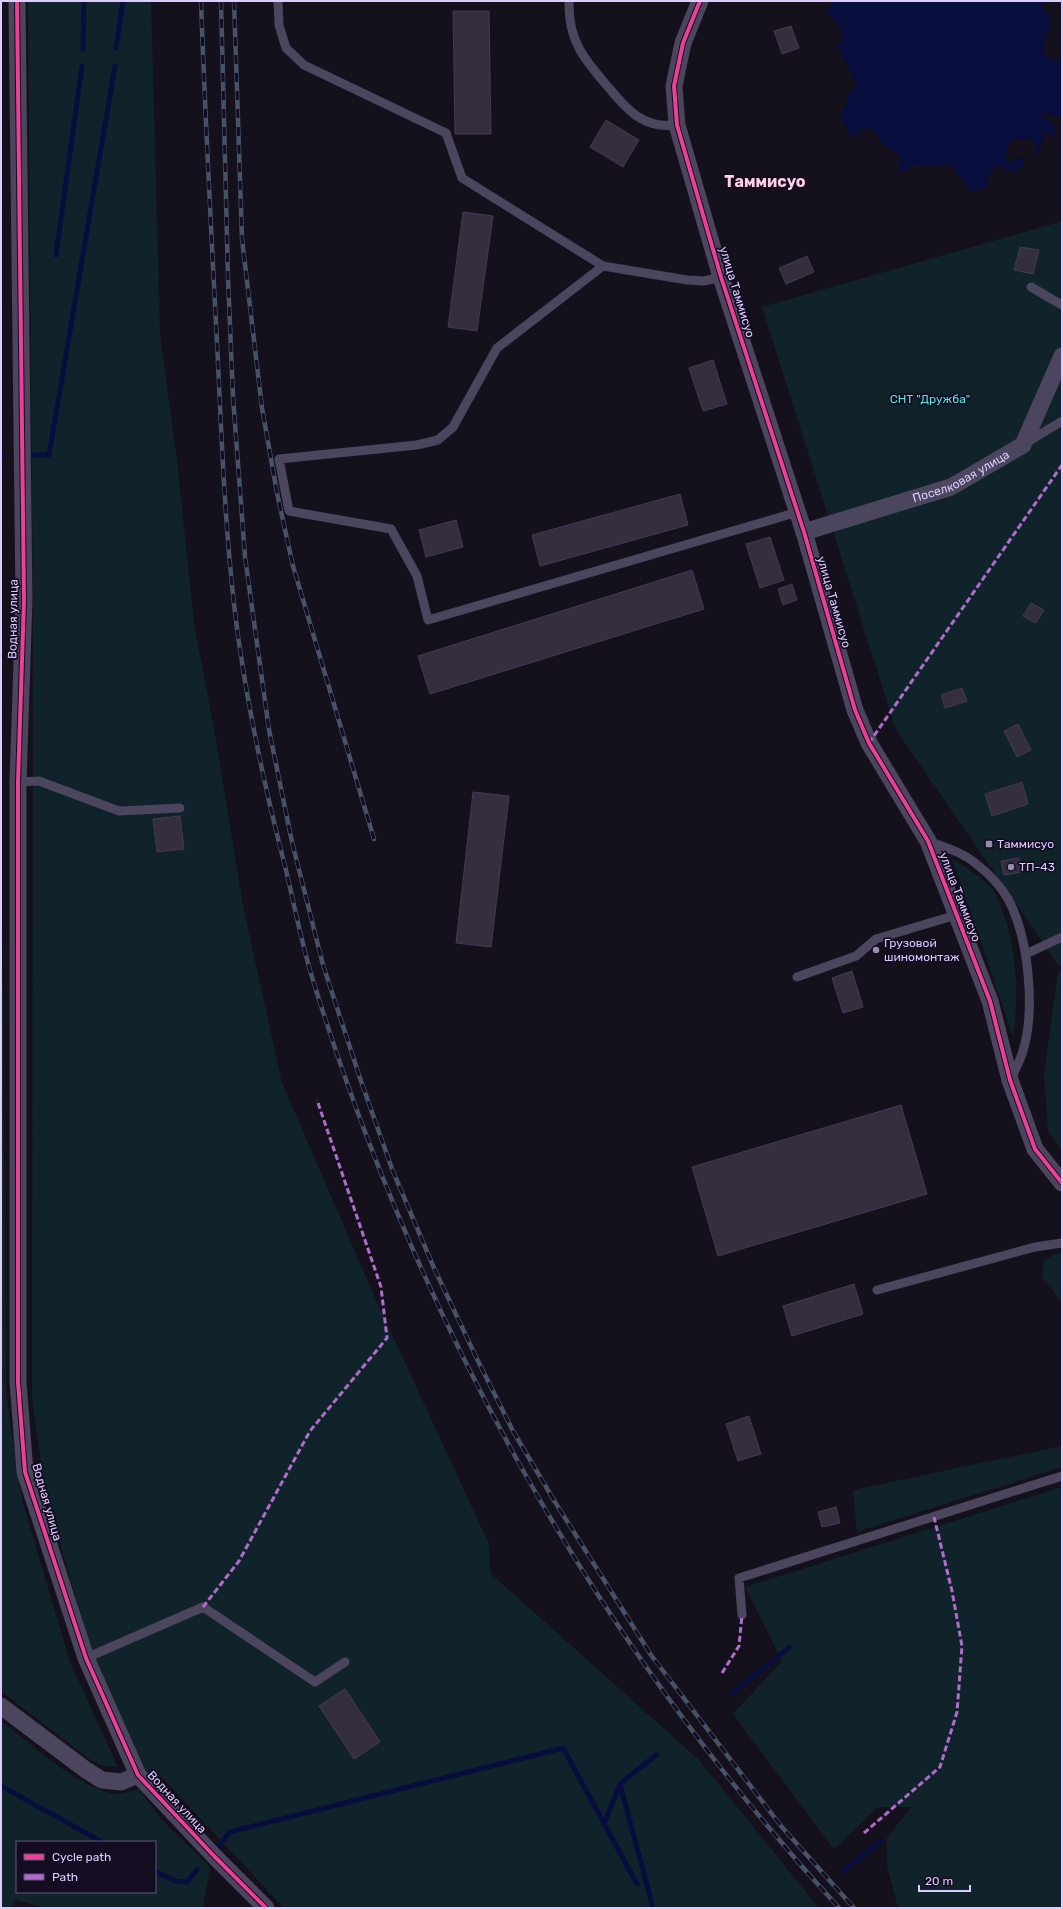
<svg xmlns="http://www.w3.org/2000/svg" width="1063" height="1909" font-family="Rubik,sans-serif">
  <rect width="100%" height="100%" fill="#15111c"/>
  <path fill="#10232a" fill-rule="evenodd" d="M 28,1 L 151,1 L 160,335 L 177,460 L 194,624 L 215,734 L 243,906 L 282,1083 L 376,1300 L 489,1544 L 490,1573 L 699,1760 L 819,1908 L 284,1908 L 154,1769 L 146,1773 L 93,1656 L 45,1493 L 32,1398 L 33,616 Z
    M 1062,218 L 1062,963 L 1059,966 L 896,730 L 762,307 L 1060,222 Z
    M 1,789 L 6,1393 L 22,1500 L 70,1662 L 118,1767 L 104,1766 L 92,1761 L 1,1691 Z
    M 952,858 C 966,868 982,877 993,890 C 1000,899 1003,913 1007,924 C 1017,961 1019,998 1013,1036 Z
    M 1062,969 L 1062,1150 L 1048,1131 L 1044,1074 L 1058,973 Z
    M 1054,1254 L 1062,1254 L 1062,1302 L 1042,1277 L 1044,1261 Z
    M 1062,1446 L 1062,1467 L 857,1532 L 853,1490 Z
    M 1062,1487 L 1062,1908 L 898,1908 L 887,1865 L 887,1838 L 911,1807 L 878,1807 L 834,1849 L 733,1714 L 782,1661 L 745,1587 Z
    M 1,1721 C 29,1742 84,1793 118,1794 C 125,1794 133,1790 139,1789 L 162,1820 L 210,1867 L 203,1908 L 45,1908 L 16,1900 L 12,1908 L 1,1908 ZM 17,1842 L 155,1842 L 155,1892 L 17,1892 Z"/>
  <path fill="#070e3d" d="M 831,1 L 1049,1 L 1044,2 L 1044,11 L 1051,20 L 1050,29 L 1045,39 L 1044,53 L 1055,62 L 1062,60 L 1062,115 L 1056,117 L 1045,112 L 1042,115 L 1055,127 L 1054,139 L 1045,131 L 1037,158 L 1034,140 L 1013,140 L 1007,146 L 1006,162 L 1014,163 L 1018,157 L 1024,158 L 1023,167 L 1014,172 L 996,165 L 989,176 L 986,190 L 970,191 L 952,166 L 913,165 L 900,175 L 900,156 L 881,142 L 874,130 L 862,129 L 852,139 L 840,115 L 846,106 L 848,96 L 857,85 L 837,45 L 843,38 L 839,25 L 825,11 L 831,4 Z"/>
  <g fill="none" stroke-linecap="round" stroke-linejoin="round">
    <path stroke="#070e3d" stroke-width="5" d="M 116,48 L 123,1
      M 83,50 L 84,1
      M 56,255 L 82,66
      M 1,455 L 4,455
      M 30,455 L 49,455 L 115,66
      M 731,1694 L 789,1648
      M 1,1786 L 102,1842
      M 604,1824 L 620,1784
      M 218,1846 L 230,1832 L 563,1748 L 637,1884
      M 155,1871 L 175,1881 L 187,1882 L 197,1870
      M 844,1871 L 881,1841
      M 653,1908 L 620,1784 L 656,1755"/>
  </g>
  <path fill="#352e3f" stroke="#433a51" d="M 453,11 L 489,11 L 491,134 L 455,134 Z
    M 791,26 L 799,48 L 782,54 L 774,31 Z
    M 606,120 L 639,140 L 623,167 L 590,147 Z
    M 463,212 L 493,216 L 477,331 L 448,327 Z
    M 1020,247 L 1039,250 L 1033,274 L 1014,270 Z
    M 807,256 L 814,272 L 786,284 L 779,268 Z
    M 713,360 L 727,404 L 703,411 L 689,368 Z
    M 680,494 L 688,525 L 540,566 L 532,535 Z
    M 456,520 L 463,547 L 426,557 L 419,530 Z
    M 770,537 L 784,580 L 760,588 L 746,544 Z
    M 692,570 L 704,609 L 430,694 L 418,656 Z
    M 792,584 L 797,600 L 783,605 L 778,589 Z
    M 1031,603 L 1044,610 L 1036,623 L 1023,616 Z
    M 962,688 L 967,701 L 945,708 L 941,695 Z
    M 1018,724 L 1031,750 L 1017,757 L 1004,731 Z
    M 1022,782 L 1028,804 L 992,816 L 985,794 Z
    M 473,792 L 509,796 L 491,947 L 456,943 Z
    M 180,816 L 184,849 L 157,852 L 153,819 Z
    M 1019,858 L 1022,872 L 1004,875 L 1001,861 Z
    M 852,971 L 863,1007 L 843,1013 L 832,978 Z
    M 901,1105 L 927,1194 L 718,1256 L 692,1167 Z
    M 854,1284 L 863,1314 L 792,1336 L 783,1306 Z
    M 749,1416 L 761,1454 L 738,1461 L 726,1424 Z
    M 836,1507 L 840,1523 L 822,1527 L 818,1512 Z
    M 345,1689 L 380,1742 L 354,1759 L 319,1706 Z"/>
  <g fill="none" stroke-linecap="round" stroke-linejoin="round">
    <path stroke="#4b455d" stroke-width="9" d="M 278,1 L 279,25 L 286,48 L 304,65 L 446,133 L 462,178 L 603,266 L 687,280 L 704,281 L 721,277
      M 569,1 C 568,41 584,59 609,88 C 628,111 644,129 677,125
      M 603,266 L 497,348 L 453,427 L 438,440 L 417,445 L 279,459 L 289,511 L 391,529 L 417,576 L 428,620 L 798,512
      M 1031,287 L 1062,305
      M 1026,443 L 1062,421
      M 18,782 L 39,781 L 119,811 L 180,808
      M 928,841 C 944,847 962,852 975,863 C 987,872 1000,885 1008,899 C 1029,938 1036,1012 1022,1054 C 1019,1063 1014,1071 1011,1079
      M 1026,954 L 1062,937
      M 797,977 L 856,956 L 876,939 L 956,915
      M 877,1290 L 1035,1247 L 1062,1243
      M 742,1615 L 739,1578 L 1062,1476
      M 86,1658 L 203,1607 L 315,1682 L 345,1662"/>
    <g stroke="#4b455d" stroke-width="17">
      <path d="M 17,1 L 24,600 L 18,782 L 18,1382 L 25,1472 L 86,1658 L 138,1775 L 214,1856 L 266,1908"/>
      <path d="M 700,1 L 683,43 L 674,86 L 677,125 L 721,277 L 804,532 L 855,710 L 869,743 L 928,841 L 990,1001 L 1010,1080 L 1035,1149 L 1062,1183"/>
      <path id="s1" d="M 804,532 L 951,487 L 1023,445 L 1062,356"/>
      <path d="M 1,1706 L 86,1770 L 102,1780 L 121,1782 L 138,1775"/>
    </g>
    <defs>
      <path id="rail" d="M 201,1 C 205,115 211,229 217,343 C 222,443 225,544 239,643 C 250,718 266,793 285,866 C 294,903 301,941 312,977 C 418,1322 595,1641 839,1908
        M 221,1 L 228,278 L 233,397 L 245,557 L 269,730 L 292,842 L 323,965 L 361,1081 L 392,1169 L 434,1268 L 478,1361 L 513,1431 L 555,1502 L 651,1655 L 781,1826 L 854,1908
        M 234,1 L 242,239 L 262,408 L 277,493 L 293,566 L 374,839"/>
    </defs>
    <use href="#rail" stroke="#455268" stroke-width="4.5"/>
    <use href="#rail" stroke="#140c21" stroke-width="3" stroke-dasharray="9" stroke-linecap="butt"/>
    <path stroke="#b06ccc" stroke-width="3" stroke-dasharray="6 3" stroke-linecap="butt" d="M 869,743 L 1062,465
      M 203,1607 L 239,1561 L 310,1431 L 387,1338 L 381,1287 L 317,1100
      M 722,1673 L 739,1646 L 742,1615
      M 864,1833 L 940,1767 L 957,1712 L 962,1646 L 952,1591 L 934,1517"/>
    <defs>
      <path id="cycleway" d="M 17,1 L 24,600 L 18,782 L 18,1382 L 25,1472 L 86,1658 L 138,1775 L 214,1856 L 266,1908
        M 700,1 L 683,43 L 674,86 L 677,125 L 721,277 L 804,532 L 855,710 L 869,743 L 928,841 L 990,1001 L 1010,1080 L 1035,1149 L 1062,1183"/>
    </defs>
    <use href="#cycleway" stroke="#140c21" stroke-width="6"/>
    <use href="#cycleway" stroke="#ea4096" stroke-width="4"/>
  </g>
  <g fill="#978bb0" stroke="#140c21" stroke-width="1.5">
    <rect x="985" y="840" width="8" height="8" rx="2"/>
    <circle cx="1011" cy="867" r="4"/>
    <circle cx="876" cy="950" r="4"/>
  </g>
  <g text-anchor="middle" stroke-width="3.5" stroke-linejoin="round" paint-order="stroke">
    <g font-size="12" fill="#dcf" stroke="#140c21">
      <text transform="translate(737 292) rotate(73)" y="4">улица Таммисуо</text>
      <text dy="4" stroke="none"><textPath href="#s1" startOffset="167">Поселковая улица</textPath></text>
      <text transform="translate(834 602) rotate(74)" y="4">улица Таммисуо</text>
      <text transform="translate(13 619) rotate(-89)" y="4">Водная улица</text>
      <text transform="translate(960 897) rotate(69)" y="4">улица Таммисуо</text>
      <text transform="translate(47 1502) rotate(74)" y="4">Водная улица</text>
      <text transform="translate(177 1802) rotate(47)" y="4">Водная улица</text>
    </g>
    <g font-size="12" fill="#52e6e2" stroke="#140c21">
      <text x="930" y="403">СНТ "Дружба"</text>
    </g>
    <g font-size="12" fill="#dcf" stroke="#140c21" text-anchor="start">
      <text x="997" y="848">Таммисуо</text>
      <text x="1019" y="871">ТП-43</text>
      <text x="884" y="947">Грузовой<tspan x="884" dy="14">шиномонтаж</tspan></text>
    </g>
    <g font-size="16" font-weight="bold" fill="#ffcee2" stroke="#140c21">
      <text x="765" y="187">Таммисуо</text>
    </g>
  </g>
  <rect width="1063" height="1909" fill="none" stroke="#ddccff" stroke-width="4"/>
  <rect x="16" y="1841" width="140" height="52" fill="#140c21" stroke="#64597a"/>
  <rect x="24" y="1854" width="20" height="6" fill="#ea4096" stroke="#64597a"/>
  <text x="52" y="1861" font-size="12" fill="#ddccff">Cycle path</text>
  <rect x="24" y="1874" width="20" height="6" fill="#b06ccc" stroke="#64597a"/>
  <text x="52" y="1881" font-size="12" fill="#ddccff">Path</text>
  <path d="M919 1885v6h51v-6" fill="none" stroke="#ddccff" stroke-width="2"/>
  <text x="925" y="1885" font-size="12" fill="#ddccff" stroke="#140c21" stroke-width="3" paint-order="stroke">20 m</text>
</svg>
